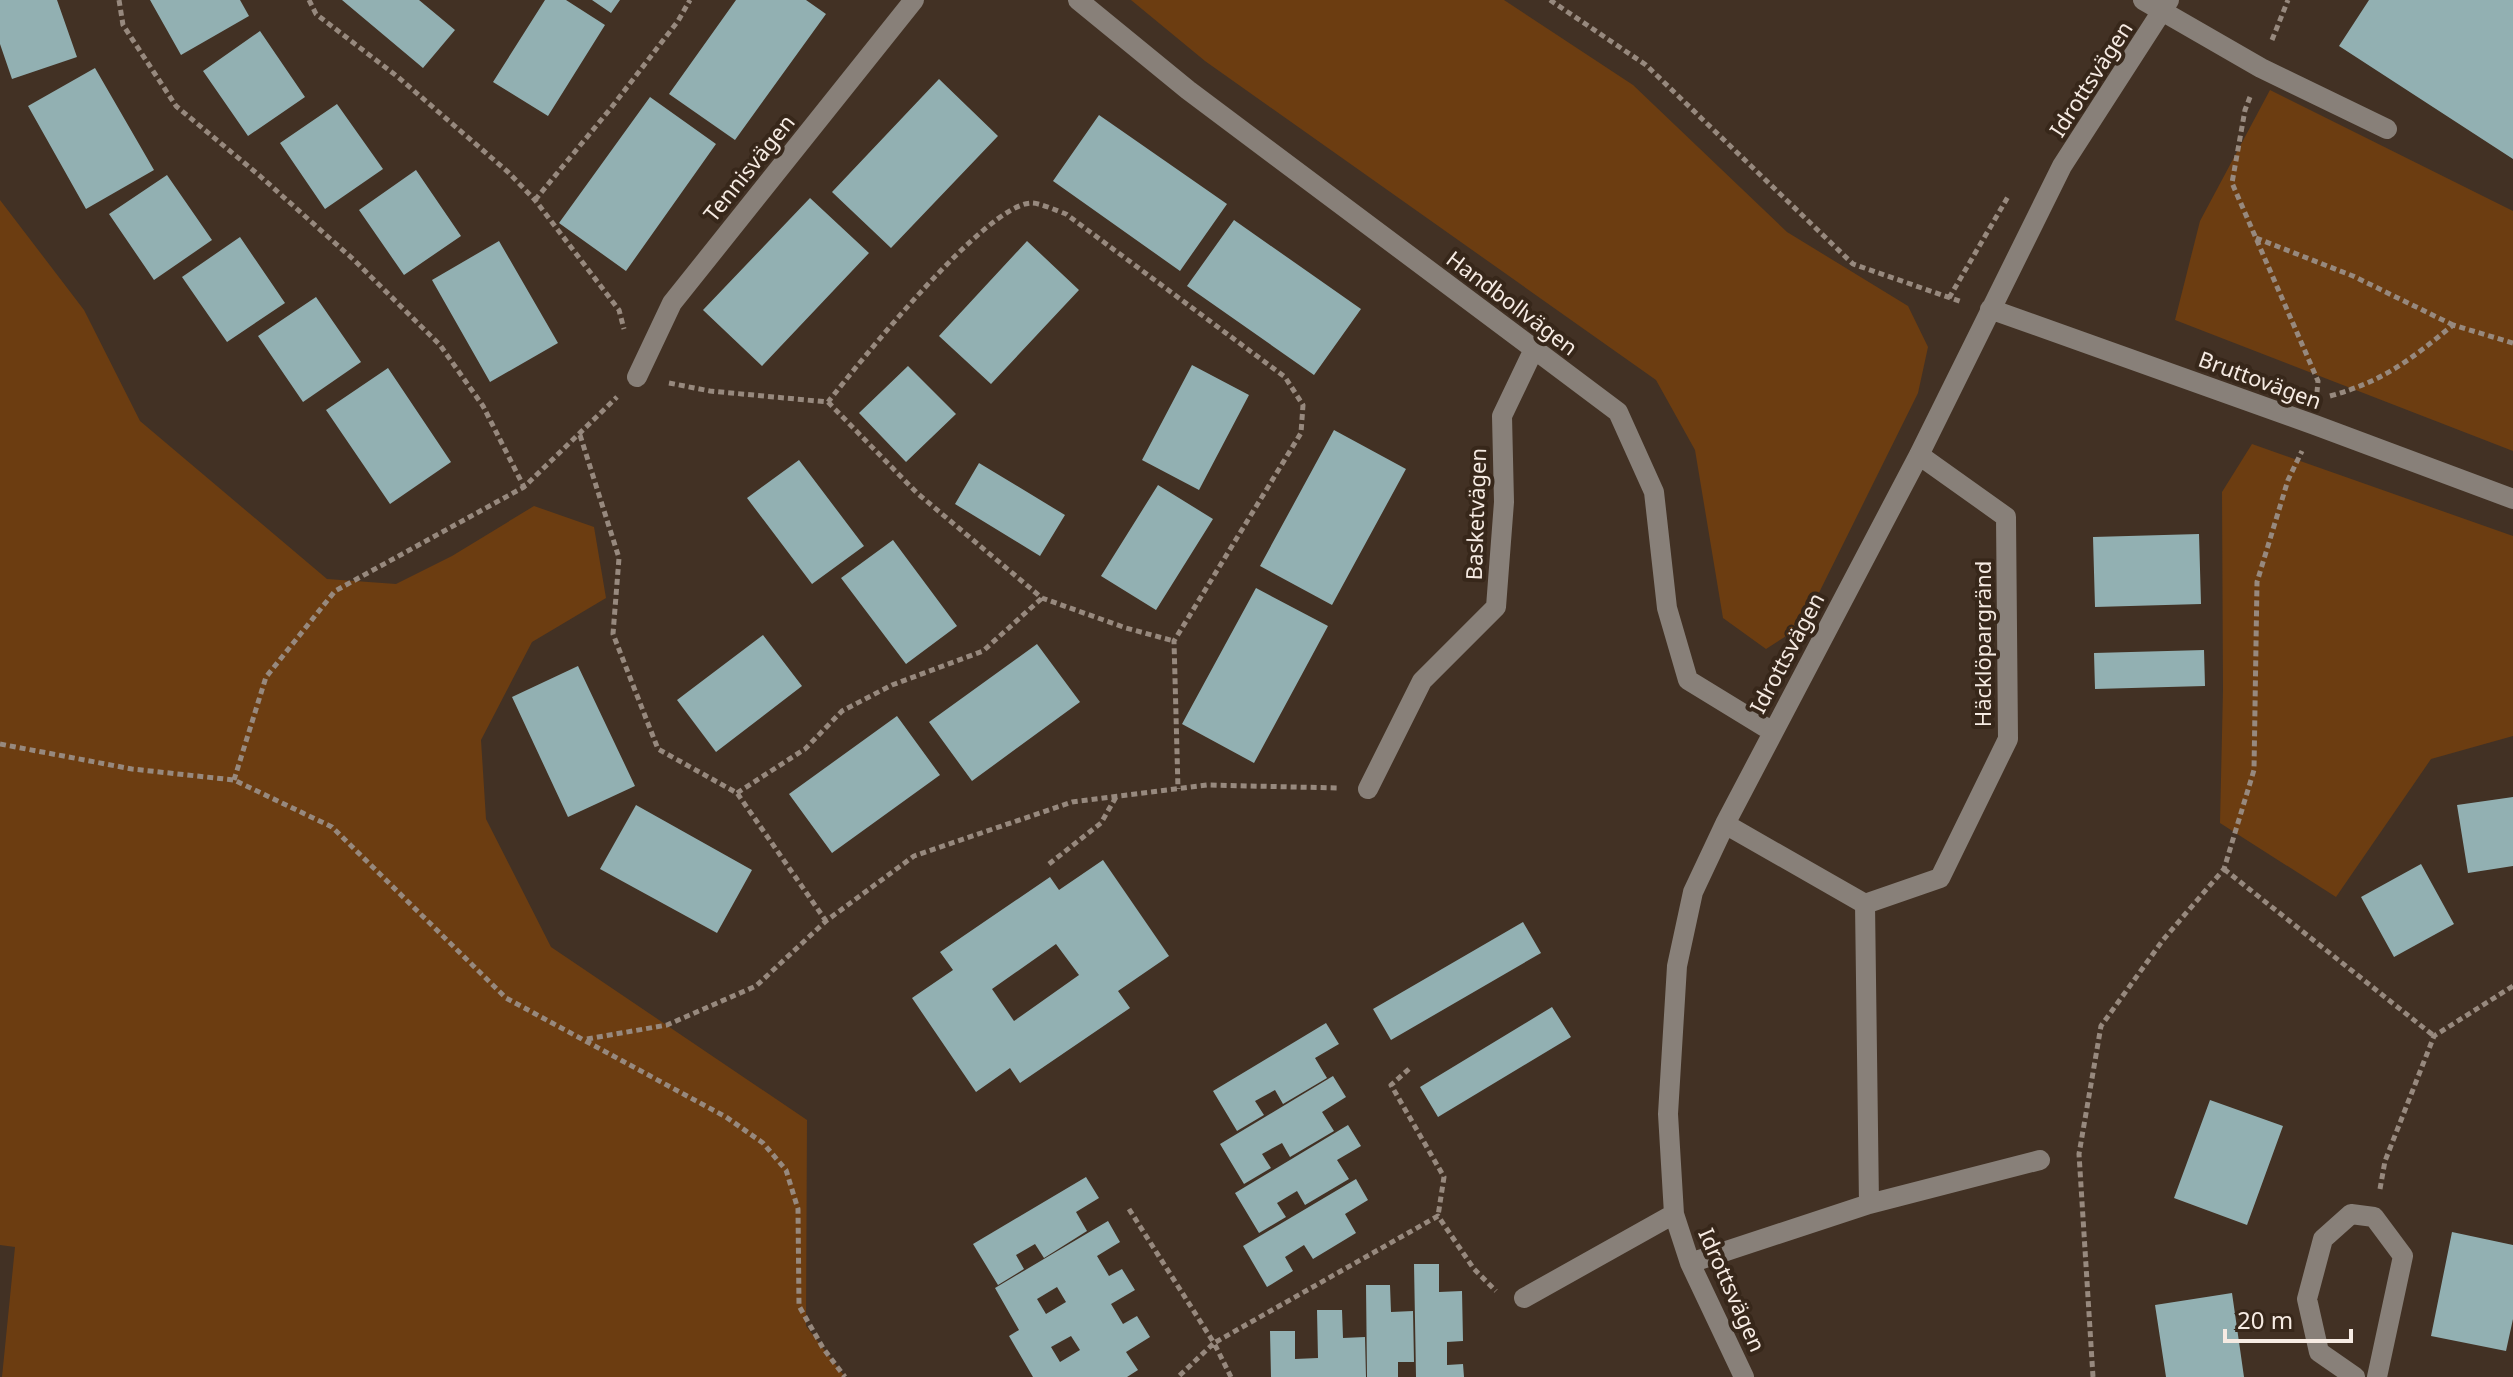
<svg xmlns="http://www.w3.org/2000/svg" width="2513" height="1377" font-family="'Noto Sans',sans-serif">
  <rect width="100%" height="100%" fill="#423124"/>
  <path fill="#6c3d11" d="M 1131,0 L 1504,0 L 1633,85 L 1787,232 L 1908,306 L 1928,347 L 1918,393 L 1803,625 L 1766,649 L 1723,618 L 1695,450 L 1656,380 L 1205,61 Z
    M 2270,90 L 2513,211 L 2513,451 L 2175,320 L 2200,221 Z
    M 0,200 L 84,310 L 140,421 L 327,579 L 396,584 L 452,556 L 534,506 L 594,527 L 606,598 L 532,642 L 481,740 L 486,819 L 551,947 L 807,1120 L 806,1326 L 845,1377 L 2,1377 L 15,1247 L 0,1245 Z
    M 2252,444 L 2513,536 L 2513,736 L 2431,759 L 2336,897 L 2220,823 L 2223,690 L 2222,492 Z"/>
  <path fill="#92b0b2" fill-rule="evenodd" d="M 0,0 L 57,0 L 77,57 L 12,79 L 0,44 Z
    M 150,0 L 240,0 L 249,16 L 181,55 Z
    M 342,0 L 419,0 L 455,30 L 423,68 Z
    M 545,0 L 566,0 L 605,25 L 548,116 L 493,82 Z
    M 592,0 L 620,0 L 611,13 Z
    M 736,0 L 806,0 L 826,14 L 735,140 L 669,94 Z
    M 2369,0 L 2513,0 L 2513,159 L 2339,46 Z
    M 260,31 L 305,97 L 248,136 L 203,71 Z
    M 95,68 L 154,170 L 86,209 L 28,106 Z
    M 939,79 L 998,136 L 891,248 L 832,192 Z
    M 650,97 L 716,144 L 626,271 L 559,223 Z
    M 337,104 L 383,169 L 325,209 L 280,143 Z
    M 1099,115 L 1227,204 L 1180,271 L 1053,181 Z
    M 416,170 L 461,236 L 404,275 L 359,210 Z
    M 167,175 L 212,240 L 154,280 L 109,214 Z
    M 810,198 L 869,253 L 762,366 L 703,310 Z
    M 1234,220 L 1361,309 L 1314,375 L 1187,286 Z
    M 240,237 L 285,303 L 227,342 L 182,277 Z
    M 499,241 L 558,343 L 490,382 L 432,280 Z
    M 1027,241 L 1079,290 L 991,384 L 939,336 Z
    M 316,297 L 361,362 L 303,402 L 258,336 Z
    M 1192,365 L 1249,395 L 1199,490 L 1142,460 Z
    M 908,366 L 956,414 L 906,462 L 859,413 Z
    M 388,368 L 451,462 L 390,504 L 326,410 Z
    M 1334,430 L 1406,469 L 1332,605 L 1260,566 Z
    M 799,460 L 864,546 L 812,584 L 747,498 Z
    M 979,463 L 1065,515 L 1040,556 L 955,504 Z
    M 1158,485 L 1213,519 L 1156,610 L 1101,576 Z
    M 2199,534 L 2201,604 L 2095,607 L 2093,537 Z
    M 893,540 L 957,626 L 906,664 L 841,578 Z
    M 1256,588 L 1328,626 L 1254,763 L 1182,724 Z
    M 763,635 L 802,686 L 716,752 L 677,700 Z
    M 1037,644 L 1080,702 L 972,781 L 929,722 Z
    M 2204,650 L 2205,686 L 2095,689 L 2094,653 Z
    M 578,666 L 635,786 L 568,817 L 512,697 Z
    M 897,716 L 940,775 L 832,853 L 789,794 Z
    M 2513,797 L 2513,866 L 2468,873 L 2457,805 Z
    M 636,805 L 752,870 L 717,933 L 600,869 Z
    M 1103,860 L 1169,956 L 1118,991 L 1130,1008 L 1020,1083 L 1010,1068 L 976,1092 L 912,998 L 953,970 L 940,952 L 1050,877 L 1059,890 ZM 1056,944 L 1079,975 L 1014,1021 L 992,989 Z
    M 2421,864 L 2454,924 L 2394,957 L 2361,897 Z
    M 1523,922 L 1541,953 L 1391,1040 L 1373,1009 Z
    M 1552,1007 L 1571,1037 L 1438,1117 L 1420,1087 Z
    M 1326,1023 L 1339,1044 L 1315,1058 L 1327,1078 L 1283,1104 L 1275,1090 L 1255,1101 L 1264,1115 L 1237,1131 L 1213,1091 Z
    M 1333,1076 L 1346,1097 L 1322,1112 L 1334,1131 L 1290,1157 L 1282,1143 L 1262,1154 L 1271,1168 L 1244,1184 L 1220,1144 Z
    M 2210,1100 L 2283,1126 L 2247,1225 L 2174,1198 Z
    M 1348,1125 L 1361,1146 L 1337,1160 L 1349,1179 L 1305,1205 L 1297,1191 L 1277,1203 L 1286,1217 L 1259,1233 L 1235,1193 Z
    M 1086,1177 L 1099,1198 L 1076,1212 L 1087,1231 L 1044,1258 L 1035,1244 L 1016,1255 L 1024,1269 L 998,1285 L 973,1244 Z
    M 1356,1179 L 1368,1200 L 1345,1214 L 1356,1233 L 1313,1259 L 1304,1245 L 1285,1257 L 1293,1271 L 1267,1287 L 1243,1246 Z
    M 1108,1221 L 1120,1242 L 1097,1256 L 1109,1276 L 1122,1269 L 1135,1290 L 1111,1304 L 1123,1324 L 1137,1316 L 1150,1337 L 1126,1352 L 1138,1370 L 1127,1377 L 1033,1377 L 1009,1336 L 1019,1330 L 995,1288 ZM 1057,1287 L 1066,1302 L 1046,1314 L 1037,1299 ZM 1071,1336 L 1080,1350 L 1060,1362 L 1051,1347 Z
    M 2452,1232 L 2513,1245 L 2513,1319 L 2506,1351 L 2431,1336 Z
    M 1414,1264 L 1439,1264 L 1439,1292 L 1462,1291 L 1463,1341 L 1447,1342 L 1447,1365 L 1463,1364 L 1464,1377 L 1416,1377 Z
    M 1366,1285 L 1390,1285 L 1391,1312 L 1413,1311 L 1414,1362 L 1398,1362 L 1398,1377 L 1367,1377 Z
    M 2232,1293 L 2244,1377 L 2166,1377 L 2155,1305 Z
    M 1317,1310 L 1342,1310 L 1343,1338 L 1365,1337 L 1366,1377 L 1271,1377 L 1270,1331 L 1295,1331 L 1295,1359 L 1318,1358 Z"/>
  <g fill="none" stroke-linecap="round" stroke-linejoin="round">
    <path stroke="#97897e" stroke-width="5" stroke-dasharray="6 4" stroke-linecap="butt" d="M 119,0 L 123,25 L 176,106 L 260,176 L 354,260 L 440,345 L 483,406 L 524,487
      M 309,0 L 316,14 L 398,77 L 508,172 L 535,200 L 619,310 L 624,329
      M 1550,0 L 1646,65 L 1853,264 L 1962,302
      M 2272,40 L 2288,0
      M 2250,97 L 2245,110 L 2232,183 L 2318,381 L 2317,392
      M 535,200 L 611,108 L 678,21 L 690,0
      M 2256,238 L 2353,276 L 2453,325
      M 1949,298 L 2009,195
      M 669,383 L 710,391 L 828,402 C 859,363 985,205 1031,203 C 1041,203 1057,211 1066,214 L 1285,377 L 1303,405 L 1301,433 L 1174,641 L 1178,789
      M 2330,396 C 2384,381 2410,360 2453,325 L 2513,343
      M 828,402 L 917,493 L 1042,598 L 1126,628 L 1174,641
      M 580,435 L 619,558 L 613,634 L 658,749 L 737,793 L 826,921
      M 0,744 L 132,769 L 234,780 L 332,827 L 506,998 L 726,1117 L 763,1143 L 786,1170 L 798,1209 L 799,1306 L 823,1348 L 845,1377
      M 234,780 L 266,677 L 335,591 L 524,487 L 617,397
      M 737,793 L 805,749 L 842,711 L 892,685 L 983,651 L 1042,598
      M 1049,864 L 1101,823 L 1116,797
      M 2224,869 L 2434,1036
      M 587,1039 L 667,1025 L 756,986 L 826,921 L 914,856 L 1072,802 L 1207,785 L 1339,788
      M 1409,1069 L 1391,1085 L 1444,1177 L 1438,1216
      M 2380,1189 L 2385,1161 L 2434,1036 L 2513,986
      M 1129,1209 L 1214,1343 L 1178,1377
      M 1231,1377 L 1214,1343 L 1438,1216 L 1474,1269 L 1496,1291
      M 2093,1377 L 2079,1154 L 2101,1026 L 2163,940 L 2224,869 L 2254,770 L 2257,582 L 2288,480 L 2302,451"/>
    <path stroke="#888079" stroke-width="20" d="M 1078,0 L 1188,90 L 1618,412 L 1654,492 L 1667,608 L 1688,680 L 1773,732
      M 2143,0 L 2261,68 L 2387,129
      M 1990,309 L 2315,425 L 2513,499
      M 637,377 L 672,303 L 914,0
      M 1368,789 L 1422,681 L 1496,607 L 1504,502 L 1502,416 L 1534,349
      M 1725,824 L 1865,904 L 1940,878 L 2008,739 L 2006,517 L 1919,455
      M 1869,1204 L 2040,1160
      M 1690,1263 L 1869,1204 L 1865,904
      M 1524,1298 L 1674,1214
      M 1744,1377 L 1690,1263 L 1674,1214 L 1668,1114 L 1677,966 L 1693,892 L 1725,824 L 1919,455 L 2062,166 L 2169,0
      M 2355,1377 L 2319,1352 L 2307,1299 L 2323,1239 L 2351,1214 L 2374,1217 L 2403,1256 L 2377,1377"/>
  </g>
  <g text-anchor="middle" stroke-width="8" stroke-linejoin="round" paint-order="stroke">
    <g font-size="22" fill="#f6ebe3" stroke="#37271a">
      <text transform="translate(2091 79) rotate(-57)" y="8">Idrottsvägen</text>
      <text transform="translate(749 168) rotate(-51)" y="8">Tennisvägen</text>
      <text transform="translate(1512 303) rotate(37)" y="8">Handbollvägen</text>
      <text transform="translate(2260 380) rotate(20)" y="8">Bruttovägen</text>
      <text transform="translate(1476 514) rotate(-88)" y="8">Basketvägen</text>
      <text transform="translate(1983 644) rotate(-90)" y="8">Häcklöpargränd</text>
      <text transform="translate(1787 653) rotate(-62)" y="8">Idrottsvägen</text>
      <text transform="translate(1732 1290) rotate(66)" y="8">Idrottsvägen</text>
    </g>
  </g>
  <path d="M2225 1329v12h126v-12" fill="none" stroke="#f6ebe3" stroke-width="4"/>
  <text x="2237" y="1329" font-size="24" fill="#f6ebe3" stroke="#37271a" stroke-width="6" paint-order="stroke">20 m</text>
</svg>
